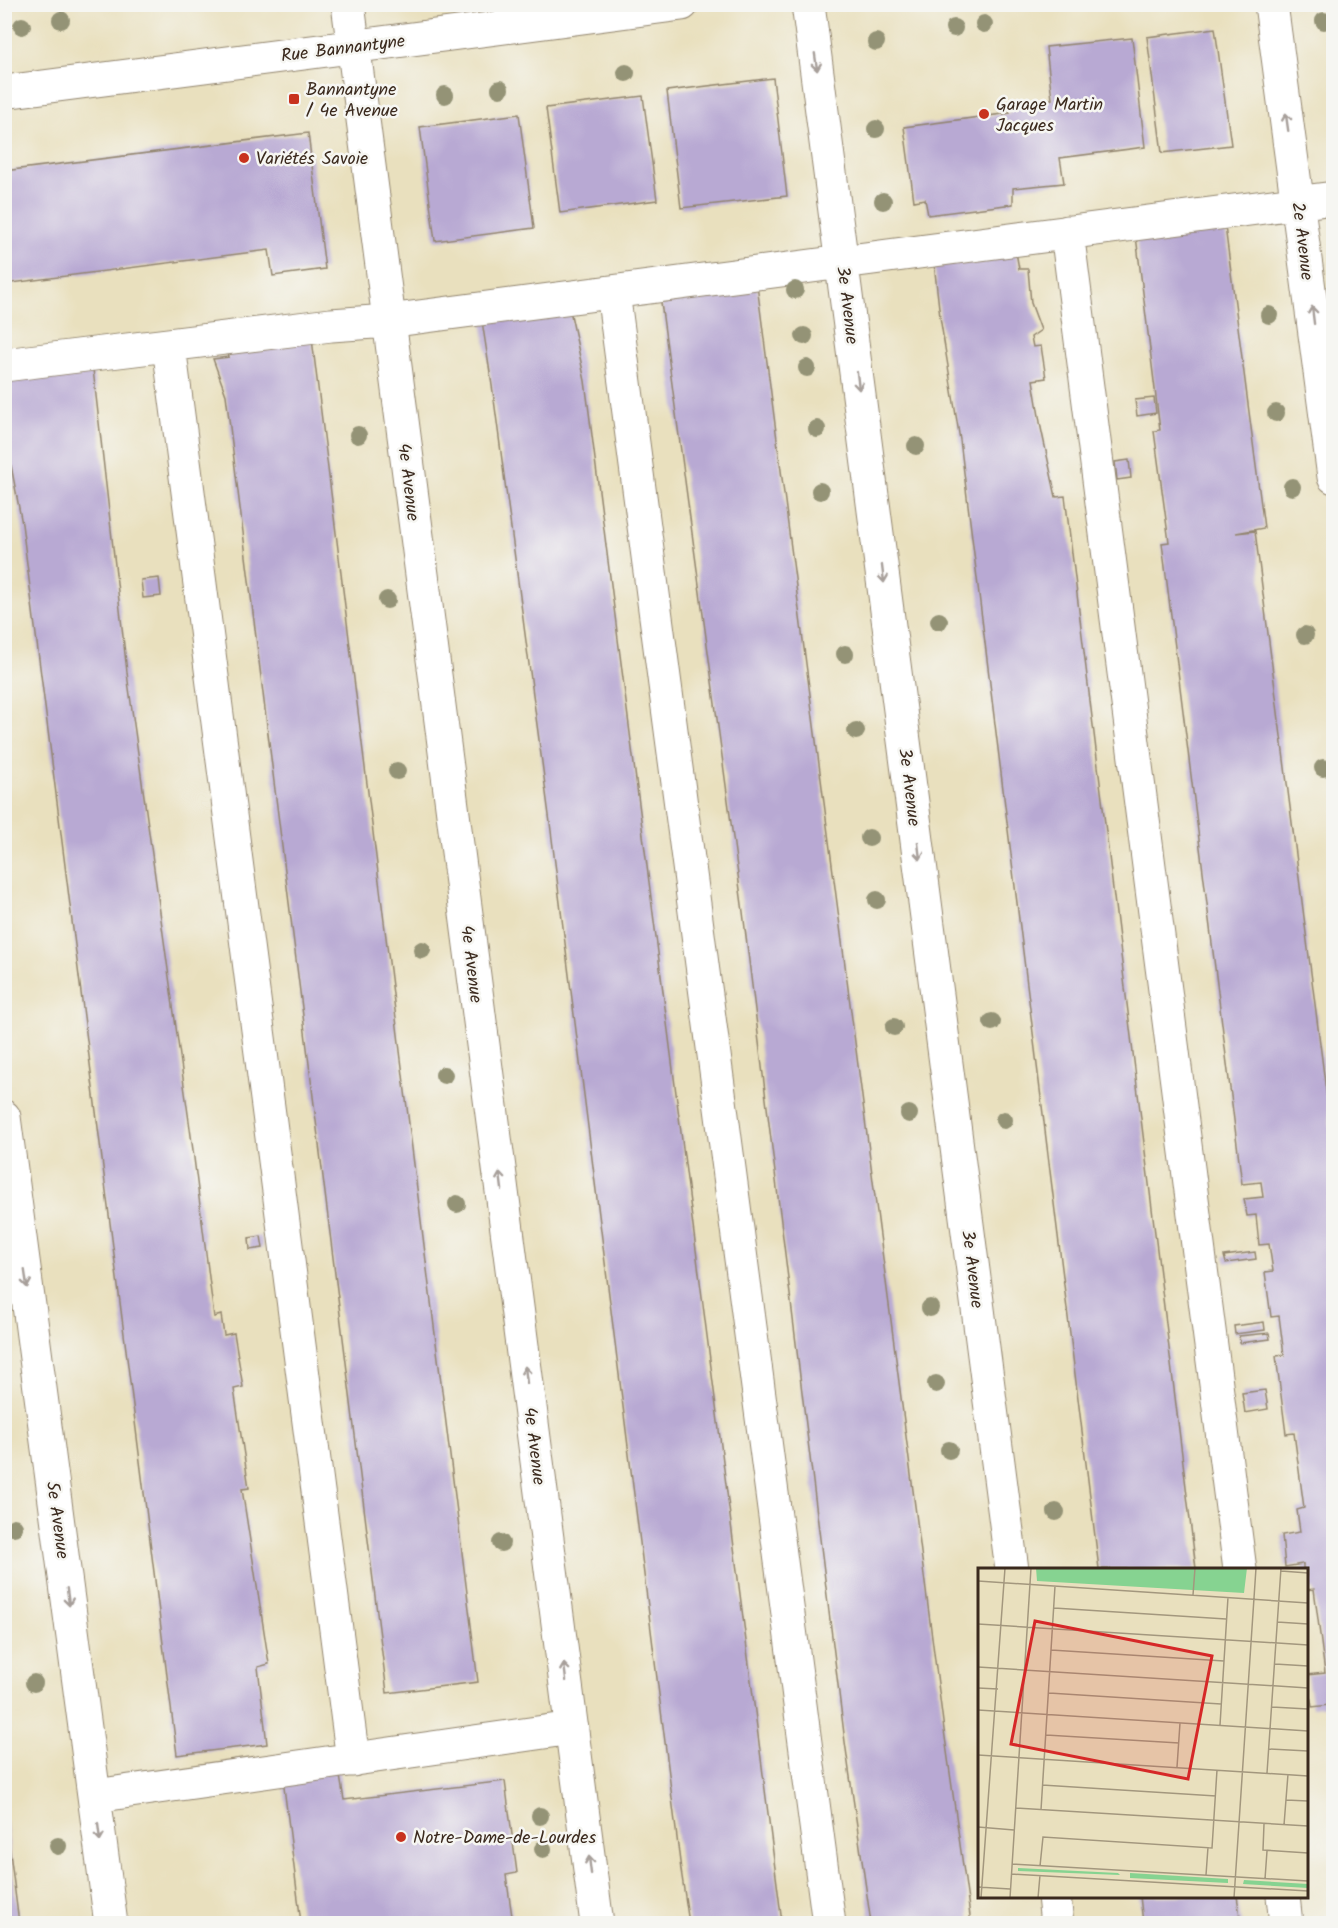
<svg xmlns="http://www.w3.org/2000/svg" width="1338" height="1928" font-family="Kalam,sans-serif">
  <rect width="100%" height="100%" fill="#f6f6f2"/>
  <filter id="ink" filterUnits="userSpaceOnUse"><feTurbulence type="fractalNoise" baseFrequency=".0167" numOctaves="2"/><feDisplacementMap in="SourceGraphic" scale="12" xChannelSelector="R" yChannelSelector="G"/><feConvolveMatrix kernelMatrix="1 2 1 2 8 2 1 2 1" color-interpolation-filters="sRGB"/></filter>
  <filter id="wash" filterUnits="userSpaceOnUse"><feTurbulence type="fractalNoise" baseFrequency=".008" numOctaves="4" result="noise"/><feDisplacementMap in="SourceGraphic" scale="24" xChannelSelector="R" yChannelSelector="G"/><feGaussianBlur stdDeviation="1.35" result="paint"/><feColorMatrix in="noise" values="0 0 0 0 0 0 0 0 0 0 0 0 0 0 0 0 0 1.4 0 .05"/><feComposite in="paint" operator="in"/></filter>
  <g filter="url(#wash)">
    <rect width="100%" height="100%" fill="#e9e0be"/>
    <g id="blocks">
      <path fill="#b8a9d3" d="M 1215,28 L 1231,145 L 1162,153 L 1147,37 Z
        M 1132,38 L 1145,147 L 1060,158 L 1064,183 L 1013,188 L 1013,204 L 928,215 L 925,199 L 914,201 L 904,127 L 1010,113 L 1008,104 L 1052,99 L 1046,47 Z
        M 773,78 L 787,196 L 681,208 L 667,91 Z
        M 643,96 L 657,200 L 560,213 L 546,108 Z
        M 519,114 L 534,228 L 435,241 L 420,127 Z
        M 308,133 L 325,269 L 273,276 L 269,250 L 4,284 L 4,171 Z
        M 1225,226 L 1264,528 L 1236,533 L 1255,531 L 1334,1154 L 1332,1725 L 1329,1705 L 1312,1707 L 1307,1675 L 1325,1673 L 1314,1589 L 1306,1590 L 1306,1569 L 1303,1569 L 1303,1564 L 1285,1567 L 1282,1535 L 1300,1532 L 1297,1510 L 1304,1508 L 1294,1433 L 1286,1434 L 1282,1403 L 1276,1356 L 1284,1355 L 1279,1316 L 1271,1317 L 1265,1272 L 1273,1271 L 1269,1244 L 1259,1245 L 1256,1215 L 1247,1216 L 1244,1199 L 1263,1197 L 1261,1182 L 1242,1184 L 1162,543 L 1169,542 L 1154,431 L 1160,430 L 1136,236 Z
        M 1016,252 L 1019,269 L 1028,269 L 1031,303 L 1041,330 L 1031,337 L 1033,347 L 1041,346 L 1046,378 L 1033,380 L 1041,428 L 1056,497 L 1065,496 L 1196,1569 L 1099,1569 L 960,440 L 940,317 L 934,263 Z
        M 757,285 L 944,1730 L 971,1923 L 871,1923 L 845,1742 L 743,912 L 660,295 Z
        M 570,310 L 585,381 L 782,1923 L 689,1923 L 681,1870 L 550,823 L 493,392 L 482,321 Z
        M 312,339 L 478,1682 L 387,1693 L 226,395 L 213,359 L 229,357 L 228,352 Z
        M 93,369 L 128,681 L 193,1150 L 214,1317 L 221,1315 L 224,1335 L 234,1333 L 243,1387 L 234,1389 L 249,1488 L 242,1489 L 269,1664 L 258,1667 L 267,1744 L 177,1755 L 22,524 L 4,428 L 4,380 Z
        M 1154,398 L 1156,413 L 1137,416 L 1135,400 Z
        M 1129,460 L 1131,478 L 1117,480 L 1115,462 Z
        M 159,578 L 161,596 L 143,598 L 141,580 Z
        M 261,1236 L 263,1248 L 250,1250 L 249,1238 Z
        M 1255,1252 L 1256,1259 L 1226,1263 L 1224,1256 Z
        M 1264,1322 L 1265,1330 L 1235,1334 L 1234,1326 Z
        M 1269,1333 L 1270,1339 L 1240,1343 L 1239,1336 Z
        M 1265,1390 L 1268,1409 L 1245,1413 L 1242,1393 Z
        M 339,1770 L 344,1800 L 505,1781 L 517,1873 L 506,1875 L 513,1923 L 301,1923 L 283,1779 Z
        M 4,1821 L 6,1821 L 19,1923 L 4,1923 Z
        M 1140,1896 L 1237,1896 L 1241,1923 L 1143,1923 Z"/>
    </g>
  </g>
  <g filter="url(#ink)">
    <use href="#blocks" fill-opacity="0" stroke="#92856e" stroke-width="1.5"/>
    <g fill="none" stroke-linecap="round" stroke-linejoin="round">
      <defs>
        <path id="minor" d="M 348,4 L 597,1924
          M 808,4 L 1012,1570
          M 1271,4 L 1334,477
          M 4,92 L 682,4
          M 1067,232 L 1240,1570
          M 613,292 L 829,1924
          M 169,346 L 353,1760
          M 4,365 L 331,325 L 388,321 L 1334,198
          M 4,1117 L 111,1924
          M 95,1796 L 572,1728
          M 1054,1896 L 1057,1924
          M 1283,1896 L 1286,1924"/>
      </defs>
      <use href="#minor" stroke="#92856e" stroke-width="35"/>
      <use href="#minor" stroke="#fff" stroke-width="33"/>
    </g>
    <g fill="#949376">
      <circle cx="61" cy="20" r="9"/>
      <circle cx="1324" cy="21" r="9"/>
      <circle cx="984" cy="24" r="9"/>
      <circle cx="22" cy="26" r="9"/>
      <circle cx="954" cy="28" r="9"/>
      <circle cx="876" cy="42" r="9"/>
      <circle cx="626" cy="73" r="9"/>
      <circle cx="500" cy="89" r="9"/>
      <circle cx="445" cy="95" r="9"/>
      <circle cx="876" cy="129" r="9"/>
      <circle cx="883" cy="201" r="9"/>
      <circle cx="795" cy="290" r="9"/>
      <circle cx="1269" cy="315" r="9"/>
      <circle cx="804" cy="336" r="9"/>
      <circle cx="807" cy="368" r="9"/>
      <circle cx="1276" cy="413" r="9"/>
      <circle cx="817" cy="429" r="9"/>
      <circle cx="358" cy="435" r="9"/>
      <circle cx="916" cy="446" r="9"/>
      <circle cx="1292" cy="487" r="9"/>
      <circle cx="820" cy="491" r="9"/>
      <circle cx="387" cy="600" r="9"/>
      <circle cx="939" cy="621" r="9"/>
      <circle cx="1305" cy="635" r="9"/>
      <circle cx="845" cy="654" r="9"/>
      <circle cx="856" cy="731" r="9"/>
      <circle cx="1323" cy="768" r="9"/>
      <circle cx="397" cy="771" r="9"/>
      <circle cx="869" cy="838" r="9"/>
      <circle cx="877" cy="900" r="9"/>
      <circle cx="422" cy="950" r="9"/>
      <circle cx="992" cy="1022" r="9"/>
      <circle cx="894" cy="1027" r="9"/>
      <circle cx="444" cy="1075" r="9"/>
      <circle cx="909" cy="1114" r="9"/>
      <circle cx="1004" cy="1120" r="9"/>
      <circle cx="457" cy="1204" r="9"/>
      <circle cx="930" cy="1308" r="9"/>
      <circle cx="936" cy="1384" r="9"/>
      <circle cx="949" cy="1450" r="9"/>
      <circle cx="1056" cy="1512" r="9"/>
      <circle cx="14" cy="1527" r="9"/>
      <circle cx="501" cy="1543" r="9"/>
      <circle cx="34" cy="1683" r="9"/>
      <circle cx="540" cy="1816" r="9"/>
      <circle cx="58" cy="1846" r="9"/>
      <circle cx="543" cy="1849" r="9"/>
    </g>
    <defs><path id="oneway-shaft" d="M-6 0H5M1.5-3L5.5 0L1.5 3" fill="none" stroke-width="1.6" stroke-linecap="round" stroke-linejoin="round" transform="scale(1.5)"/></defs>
    <g stroke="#a79f9a">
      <use href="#oneway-shaft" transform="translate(816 62) rotate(82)"/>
      <use href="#oneway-shaft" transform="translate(1287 122) rotate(-98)"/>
      <use href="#oneway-shaft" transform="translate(1313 315) rotate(-97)"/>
      <use href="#oneway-shaft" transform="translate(858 381) rotate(83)"/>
      <use href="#oneway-shaft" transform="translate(883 574) rotate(83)"/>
      <use href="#oneway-shaft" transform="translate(919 851) rotate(83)"/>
      <use href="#oneway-shaft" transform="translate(501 1181) rotate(-97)"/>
      <use href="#oneway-shaft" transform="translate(26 1279) rotate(82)"/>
      <use href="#oneway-shaft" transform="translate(526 1375) rotate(-97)"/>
      <use href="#oneway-shaft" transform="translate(68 1597) rotate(82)"/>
      <use href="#oneway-shaft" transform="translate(565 1672) rotate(-97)"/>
      <use href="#oneway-shaft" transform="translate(99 1832) rotate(83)"/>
      <use href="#oneway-shaft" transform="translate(590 1865) rotate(-97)"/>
    </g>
  </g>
  <g fill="#c8321e" stroke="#f6f6f2" stroke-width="2">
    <rect x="288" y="93" width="12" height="12" rx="3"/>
    <circle cx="984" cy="114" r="6"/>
    <circle cx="244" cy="158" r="6"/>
    <circle cx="401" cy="1837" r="6"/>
  </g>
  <g text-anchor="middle" stroke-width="5" stroke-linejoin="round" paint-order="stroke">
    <g font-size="18" fill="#3b2a1e" stroke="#f6f6f2">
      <text transform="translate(343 48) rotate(-7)" y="6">Rue Bannantyne</text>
      <text transform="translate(1303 241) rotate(83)" y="6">2e Avenue</text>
      <text transform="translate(848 305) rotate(83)" y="6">3e Avenue</text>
      <text transform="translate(409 482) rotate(83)" y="6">4e Avenue</text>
      <text transform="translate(910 787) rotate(83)" y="6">3e Avenue</text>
      <text transform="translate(472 964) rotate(83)" y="6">4e Avenue</text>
      <text transform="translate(973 1269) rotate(83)" y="6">3e Avenue</text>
      <text transform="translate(535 1446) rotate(83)" y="6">4e Avenue</text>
      <text transform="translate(58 1520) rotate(82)" y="6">5e Avenue</text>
    </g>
    <g font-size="18" fill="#3b2a1e" stroke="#f6f6f2" text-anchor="start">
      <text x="306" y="95">Bannantyne<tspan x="306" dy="21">/ 4e Avenue</tspan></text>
      <text x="996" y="110">Garage Martin<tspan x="996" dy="21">Jacques</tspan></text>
      <text x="256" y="164">Variétés Savoie</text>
      <text x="413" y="1843">Notre-Dame-de-Lourdes</text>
    </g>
  </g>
  <g transform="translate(978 1568)">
    <rect width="330" height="330" fill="#e9e0be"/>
    <path d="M 58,0 L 269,0 L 266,25 L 59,13 ZM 40,300 L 140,305 L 142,307 L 40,303 ZM 152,305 L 250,311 L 250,315 L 152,310 ZM 266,312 L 330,316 L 330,320 L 265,316 Z" fill="#86d391"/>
    <path fill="none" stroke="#a3977e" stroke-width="1.5" d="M 303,3 L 330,5M 0,13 L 330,35M 215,27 L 217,0M 76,40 L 248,51M 299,54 L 330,56M 0,56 L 330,77M 73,82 L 246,93M 297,96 L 330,98M 0,99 L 330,120M 0,120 L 20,121M 71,125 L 243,136M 294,139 L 330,141M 0,142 L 330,163M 242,157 L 250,29M 68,167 L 201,175M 291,181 L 330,183M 0,187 L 330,208M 199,199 L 202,155M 289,205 L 303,0M 64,217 L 238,228M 308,232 L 330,233M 37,240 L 330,258M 63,242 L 77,18M 286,256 L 285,282 L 330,285M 306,257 L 310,206M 0,259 L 36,262M 34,296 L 330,313M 62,298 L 65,269 L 234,280 L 239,202M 33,306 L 330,323M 228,307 L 230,279M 287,311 L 289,283M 0,319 L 32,321M 3,330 L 27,0M 32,330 L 53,0M 60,330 L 62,307M 256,330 L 278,0"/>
    <path fill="#d62828" fill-opacity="0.15" stroke="#d62828" stroke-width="3" d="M 57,53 L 234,88 L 210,211 L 33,176 Z"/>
    <rect width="330" height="330" fill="none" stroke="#3b2a1e" stroke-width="3"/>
  </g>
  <rect width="1338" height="1928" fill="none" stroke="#f6f6f2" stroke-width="24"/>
</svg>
